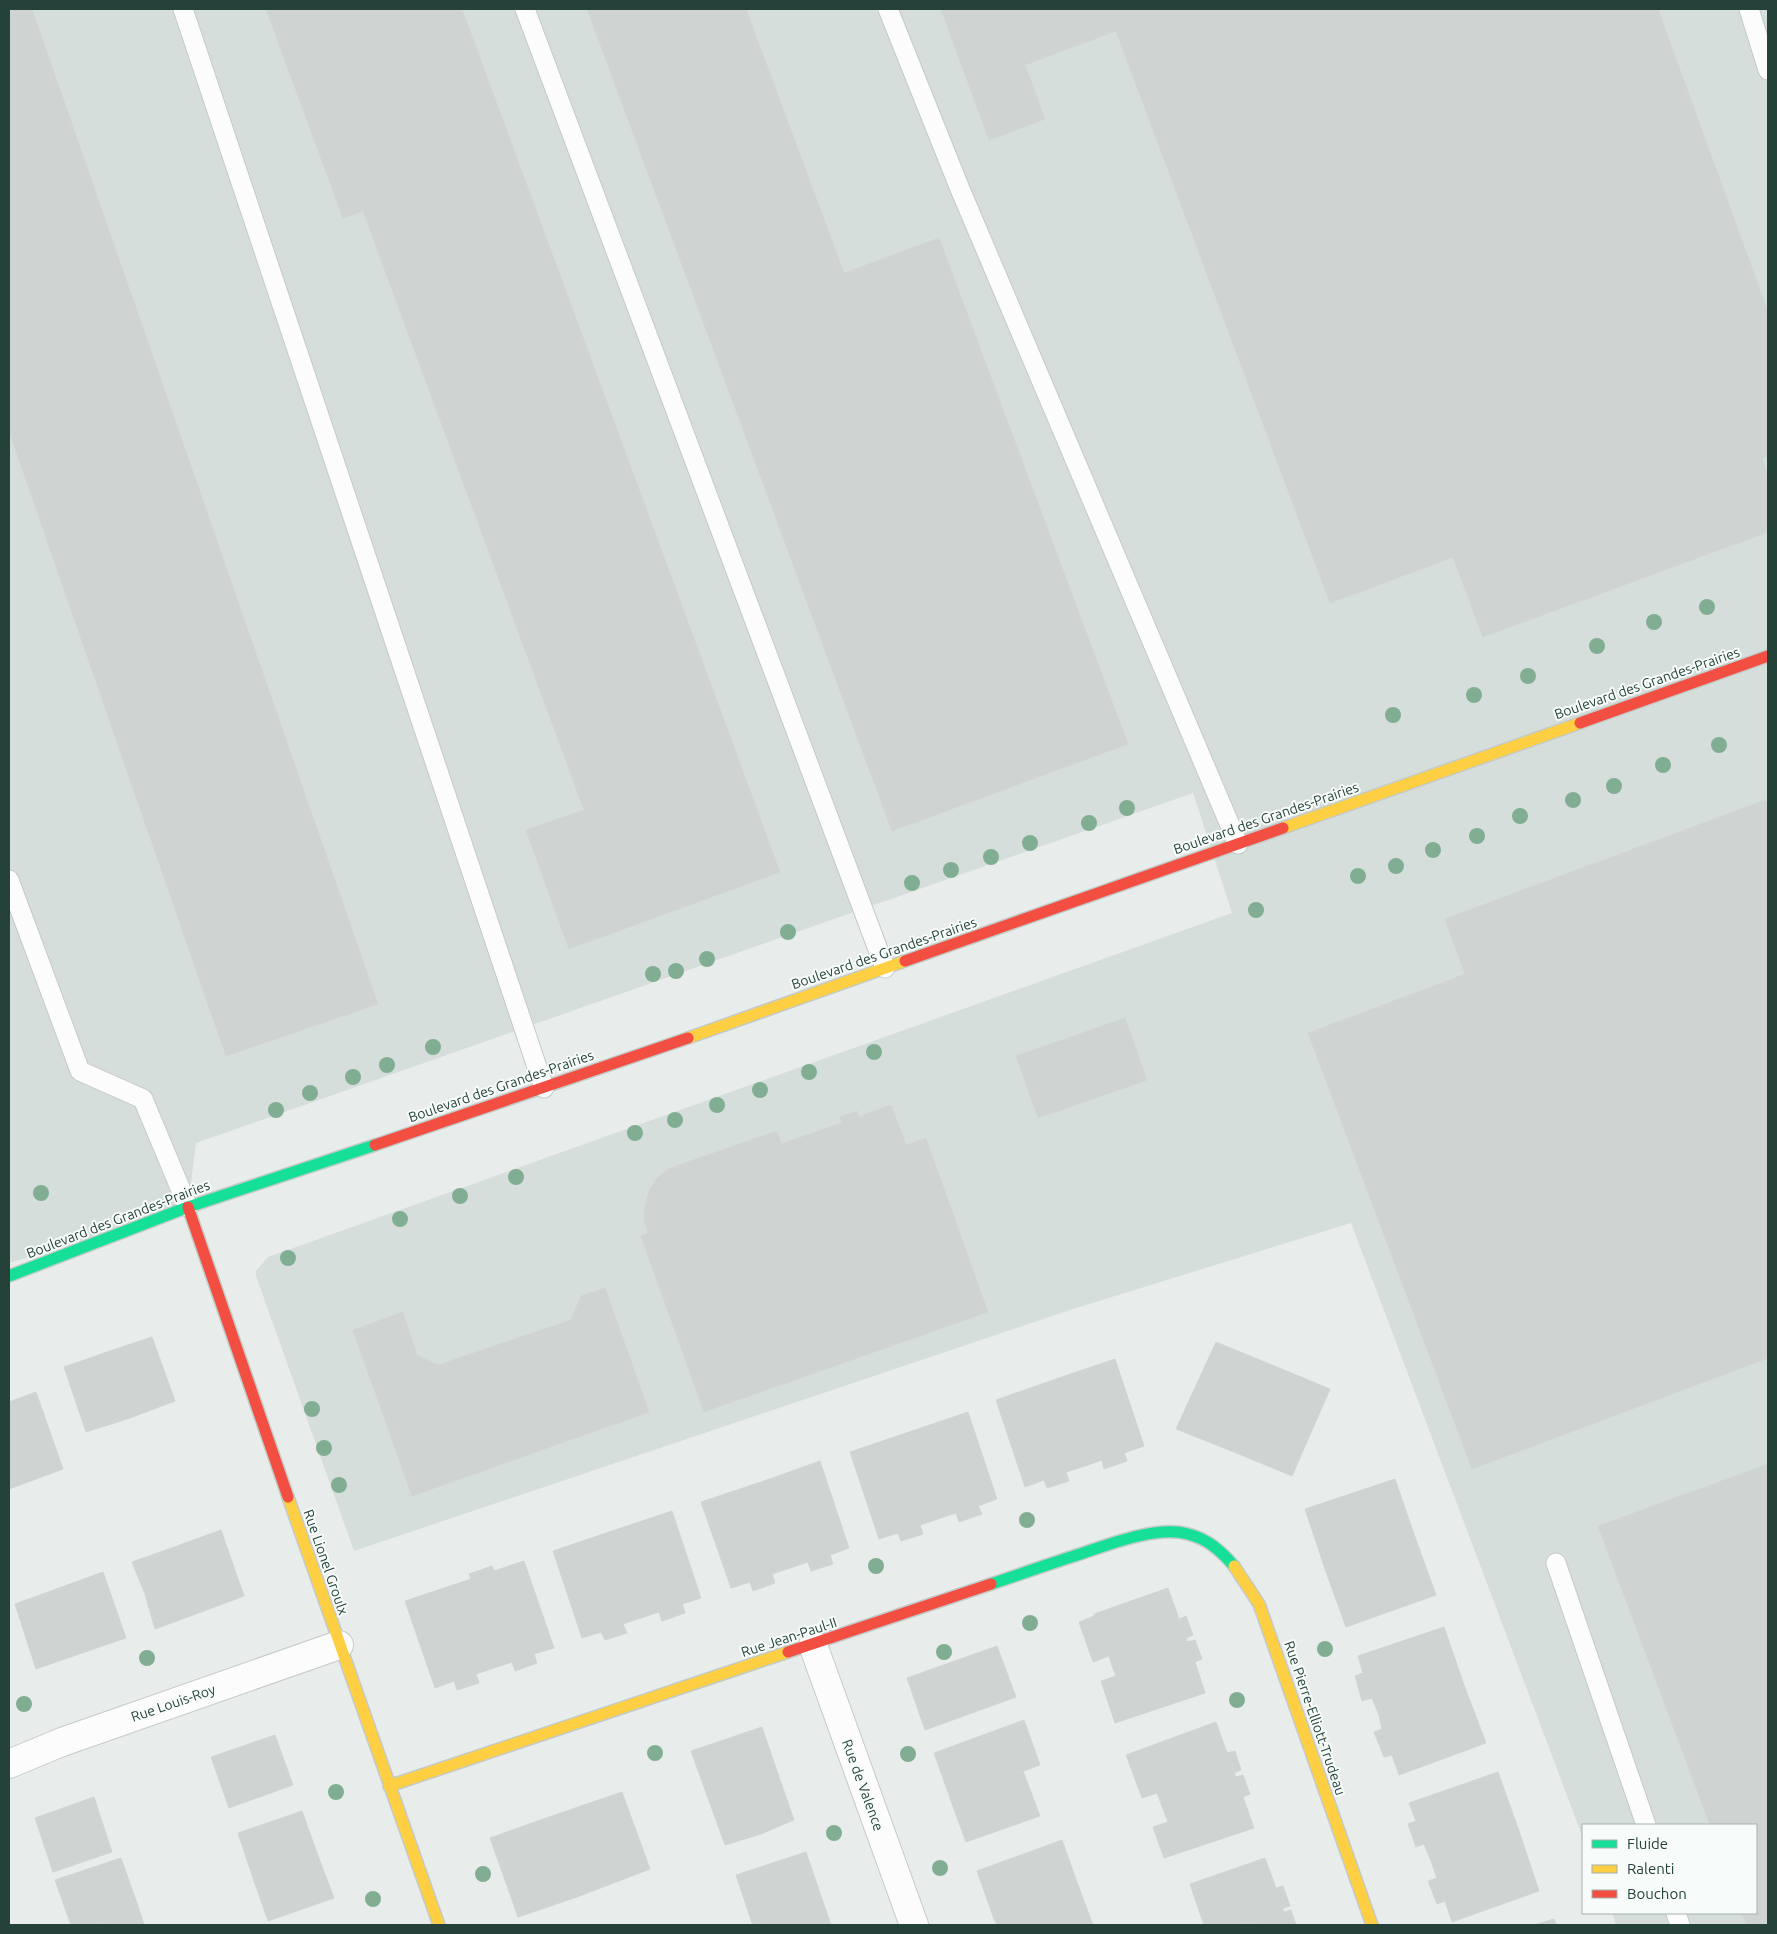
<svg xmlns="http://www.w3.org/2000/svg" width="1777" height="1934" font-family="Ubuntu,sans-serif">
  <rect width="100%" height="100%" fill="#e8edeb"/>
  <path fill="#d6dedb" d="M 9,9 L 1768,9 L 1768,1925 L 1616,1925 L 1612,1913 L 1756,1913 L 1756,1825 L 1583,1825 L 1583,1838 L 1351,1223 L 1070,1310 L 354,1551 L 256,1276 L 256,1271 L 268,1257 L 1232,913 L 1193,793 L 196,1143 L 188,1207 L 9,1263 Z"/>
  <path fill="#cfd4d2" stroke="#d1d6d4" d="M 9,9 L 32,9 L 378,1004 L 226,1056 L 9,431 Z
    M 266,9 L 462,9 L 780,872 L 569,949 L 526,830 L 584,810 L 363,211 L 343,218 Z
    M 587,9 L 746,9 L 844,273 L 939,238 L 1128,744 L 892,831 Z
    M 941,9 L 1658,9 L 1768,312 L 1768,456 L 1762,458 L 1768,476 L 1768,532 L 1483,637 L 1453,557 L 1330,603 L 1116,31 L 1025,65 L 1045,119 L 989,140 Z
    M 1765,800 L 1768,808 L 1768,1358 L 1472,1469 L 1308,1033 L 1465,974 L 1445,919 Z
    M 1125,1018 L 1147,1080 L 1038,1118 L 1016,1056 Z
    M 891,1105 L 906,1145 L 926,1138 L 988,1312 L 704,1412 L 641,1236 L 649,1233 L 644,1221 L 645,1207 L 649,1191 L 657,1178 L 670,1168 L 777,1131 L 781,1144 L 842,1123 L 840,1117 L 857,1111 L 859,1117 Z
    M 605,1288 L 649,1412 L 412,1496 L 353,1330 L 403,1312 L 417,1355 L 438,1365 L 571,1320 L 581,1296 Z
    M 152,1337 L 175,1401 L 130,1418 L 107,1352 Z
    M 1216,1342 L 1272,1365 L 1234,1452 L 1176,1429 Z
    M 107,1352 L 130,1418 L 86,1432 L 64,1367 Z
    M 1115,1359 L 1144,1446 L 1124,1453 L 1127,1461 L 1104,1469 L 1102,1460 L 1085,1466 L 1056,1379 Z
    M 1272,1365 L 1330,1389 L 1292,1476 L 1234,1452 Z
    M 1056,1379 L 1085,1466 L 1066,1472 L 1069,1481 L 1047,1488 L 1044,1480 L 1025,1487 L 996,1400 Z
    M 36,1392 L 63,1469 L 9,1489 L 9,1402 Z
    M 968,1412 L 997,1499 L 978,1506 L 982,1514 L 959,1522 L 956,1513 L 938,1519 L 909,1432 Z
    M 909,1432 L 938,1519 L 920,1525 L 923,1534 L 901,1541 L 898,1533 L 879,1539 L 850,1452 Z
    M 820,1461 L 849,1548 L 830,1555 L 833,1564 L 811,1571 L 808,1562 L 790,1568 L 761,1482 Z
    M 1768,1464 L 1768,1925 L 1747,1925 L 1742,1913 L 1756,1913 L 1756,1825 L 1710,1825 L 1598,1526 Z
    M 1395,1479 L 1415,1537 L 1325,1569 L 1305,1509 Z
    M 761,1482 L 790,1568 L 772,1574 L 775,1583 L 753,1591 L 750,1582 L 731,1588 L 701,1502 Z
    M 672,1511 L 701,1598 L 682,1604 L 685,1613 L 662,1621 L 659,1612 L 641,1618 L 612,1531 Z
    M 221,1530 L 244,1596 L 201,1612 L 177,1546 Z
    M 612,1531 L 641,1618 L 623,1624 L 627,1633 L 605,1640 L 601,1632 L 582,1638 L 553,1551 Z
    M 1415,1537 L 1436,1595 L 1346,1627 L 1325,1569 Z
    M 177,1546 L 201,1612 L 155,1629 L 145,1594 L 132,1562 Z
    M 524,1561 L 554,1648 L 534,1654 L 537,1663 L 515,1671 L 512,1662 L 494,1668 L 465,1581 L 471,1579 L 469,1574 L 492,1566 L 494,1571 Z
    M 103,1572 L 126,1638 L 82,1653 L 59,1588 Z
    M 465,1581 L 494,1668 L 476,1674 L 479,1683 L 457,1690 L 454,1681 L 435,1688 L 405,1601 Z
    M 59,1588 L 82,1653 L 36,1669 L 15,1604 Z
    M 1168,1588 L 1179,1619 L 1186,1616 L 1193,1635 L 1186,1638 L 1187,1640 L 1112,1666 L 1109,1656 L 1093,1662 L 1079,1622 L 1094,1616 L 1094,1614 Z
    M 1444,1627 L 1464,1685 L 1379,1715 L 1372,1698 L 1362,1701 L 1355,1676 L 1363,1673 L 1358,1656 Z
    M 1187,1640 L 1187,1642 L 1195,1640 L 1202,1659 L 1195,1662 L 1205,1693 L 1115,1723 L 1101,1681 L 1116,1676 L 1112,1666 Z
    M 997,1646 L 1016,1697 L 925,1730 L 907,1678 Z
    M 1464,1685 L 1486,1743 L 1399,1775 L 1392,1755 L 1384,1757 L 1374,1732 L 1382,1729 L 1379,1715 Z
    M 1024,1720 L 1040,1765 L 950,1798 L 934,1753 Z
    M 1216,1722 L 1227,1753 L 1235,1751 L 1241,1770 L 1234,1773 L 1235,1775 L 1160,1801 L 1157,1793 L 1142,1798 L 1126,1755 Z
    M 762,1727 L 778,1774 L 708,1798 L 691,1751 Z
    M 275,1735 L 293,1785 L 229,1808 L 211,1757 Z
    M 1023,1771 L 1040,1816 L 966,1842 L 950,1798 Z
    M 1498,1772 L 1519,1831 L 1431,1861 L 1424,1844 L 1416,1847 L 1408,1824 L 1416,1821 L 1409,1803 Z
    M 778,1774 L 794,1820 L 761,1834 L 725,1845 L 708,1798 Z
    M 1235,1775 L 1236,1777 L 1243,1775 L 1250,1794 L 1243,1797 L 1254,1828 L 1164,1858 L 1153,1827 L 1168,1822 L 1160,1801 Z
    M 622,1792 L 650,1869 L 577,1897 L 546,1818 Z
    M 94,1797 L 112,1852 L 53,1872 L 35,1818 Z
    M 302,1811 L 317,1853 L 253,1878 L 238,1833 Z
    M 546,1818 L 577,1897 L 518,1917 L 490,1838 Z
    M 1519,1831 L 1539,1891 L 1452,1922 L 1445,1901 L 1437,1904 L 1428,1881 L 1437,1878 L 1431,1861 Z
    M 1062,1840 L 1078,1885 L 993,1916 L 977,1871 Z
    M 806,1852 L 822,1899 L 752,1923 L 736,1875 Z
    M 317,1853 L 334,1898 L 268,1921 L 253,1878 Z
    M 121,1858 L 139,1909 L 90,1925 L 71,1925 L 55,1880 Z
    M 1265,1858 L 1276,1888 L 1283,1886 L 1290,1906 L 1283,1908 L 1283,1911 L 1241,1925 L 1204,1925 L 1190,1884 Z
    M 1078,1885 L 1093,1925 L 997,1925 L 993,1916 Z
    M 822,1899 L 831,1925 L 753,1925 L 752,1923 Z
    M 139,1909 L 144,1925 L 90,1925 Z
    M 1291,1910 L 1296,1925 L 1241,1925 L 1283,1911 L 1284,1912 Z
    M 1554,1919 L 1556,1925 L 1534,1925 Z"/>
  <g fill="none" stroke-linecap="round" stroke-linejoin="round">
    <defs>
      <path id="lane" d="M 183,9 L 544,1088
        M 525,9 L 885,968
        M 888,9 L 960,189 L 1238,844
        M 1749,9 L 1768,70
        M 9,880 L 80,1071 L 143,1099 L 188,1207
        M 1556,1563 L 1646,1825
        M 1676,1913 L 1680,1925"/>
      <path id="street" d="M 813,1645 L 914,1925
        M 9,1764 L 62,1742 L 339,1645"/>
      <path id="fast" d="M 9,1276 L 188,1207 L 375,1145
        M 991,1584 C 1018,1575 1046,1565 1074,1556 C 1105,1546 1155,1525 1188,1534 C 1208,1539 1221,1551 1234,1566"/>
      <path id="slow" d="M 1283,828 L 1580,723
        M 688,1038 L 905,961
        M 288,1497 L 439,1925
        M 1234,1566 L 1259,1604 L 1372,1925
        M 389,1786 L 788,1652"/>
      <path id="jam" d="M 1580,723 L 1768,656
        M 905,961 L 1283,828
        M 375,1145 L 688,1038
        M 188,1207 L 288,1497
        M 788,1652 L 991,1584"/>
    </defs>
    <use href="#lane" stroke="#c5cac8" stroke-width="21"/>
    <use href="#street" stroke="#c5cac8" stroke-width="30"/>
    <use href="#fast" stroke="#c3cbc8" stroke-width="14"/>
    <use href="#slow" stroke="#c3cbc8" stroke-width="14"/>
    <use href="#jam" stroke="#c3cbc8" stroke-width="14"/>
    <use href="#lane" stroke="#fcfcfc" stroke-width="19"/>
    <use href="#street" stroke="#fcfcfc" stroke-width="28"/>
    <use href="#fast" stroke="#16e098" stroke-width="11"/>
    <use href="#slow" stroke="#ffcf43" stroke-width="11"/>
    <use href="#jam" stroke="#f24e42" stroke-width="11"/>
  </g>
  <g fill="#81ae93">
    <circle cx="1707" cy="607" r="8"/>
    <circle cx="1654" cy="622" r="8"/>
    <circle cx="1597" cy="646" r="8"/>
    <circle cx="1528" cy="676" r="8"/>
    <circle cx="1474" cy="695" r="8"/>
    <circle cx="1393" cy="715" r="8"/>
    <circle cx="1719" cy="745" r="8"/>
    <circle cx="1663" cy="765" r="8"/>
    <circle cx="1614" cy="786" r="8"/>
    <circle cx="1573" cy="800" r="8"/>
    <circle cx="1127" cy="808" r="8"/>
    <circle cx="1520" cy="816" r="8"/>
    <circle cx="1089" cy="823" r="8"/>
    <circle cx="1477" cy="836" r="8"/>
    <circle cx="1030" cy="843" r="8"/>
    <circle cx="1433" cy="850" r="8"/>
    <circle cx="991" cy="857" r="8"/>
    <circle cx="1396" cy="866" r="8"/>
    <circle cx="951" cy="870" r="8"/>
    <circle cx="1358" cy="876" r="8"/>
    <circle cx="912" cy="883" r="8"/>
    <circle cx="1256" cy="910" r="8"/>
    <circle cx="788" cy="932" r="8"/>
    <circle cx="707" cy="959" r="8"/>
    <circle cx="676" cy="971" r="8"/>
    <circle cx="653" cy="974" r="8"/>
    <circle cx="433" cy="1047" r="8"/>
    <circle cx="874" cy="1052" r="8"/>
    <circle cx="387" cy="1065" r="8"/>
    <circle cx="809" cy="1072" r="8"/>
    <circle cx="353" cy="1077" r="8"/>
    <circle cx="760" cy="1090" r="8"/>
    <circle cx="310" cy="1093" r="8"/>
    <circle cx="717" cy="1105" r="8"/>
    <circle cx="276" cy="1110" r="8"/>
    <circle cx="675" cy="1120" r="8"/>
    <circle cx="635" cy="1133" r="8"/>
    <circle cx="516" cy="1177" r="8"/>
    <circle cx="41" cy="1193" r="8"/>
    <circle cx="460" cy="1196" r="8"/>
    <circle cx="400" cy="1219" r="8"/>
    <circle cx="288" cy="1258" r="8"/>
    <circle cx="312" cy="1409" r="8"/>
    <circle cx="324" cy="1448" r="8"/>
    <circle cx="339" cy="1485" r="8"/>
    <circle cx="1027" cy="1520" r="8"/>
    <circle cx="876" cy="1566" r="8"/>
    <circle cx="1030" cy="1623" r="8"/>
    <circle cx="1325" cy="1649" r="8"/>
    <circle cx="944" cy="1652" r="8"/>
    <circle cx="147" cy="1658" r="8"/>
    <circle cx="1237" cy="1700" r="8"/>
    <circle cx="24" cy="1704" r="8"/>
    <circle cx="655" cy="1753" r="8"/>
    <circle cx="908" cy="1754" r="8"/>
    <circle cx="336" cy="1792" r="8"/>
    <circle cx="834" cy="1833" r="8"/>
    <circle cx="940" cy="1868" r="8"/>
    <circle cx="483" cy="1874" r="8"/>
    <circle cx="373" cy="1899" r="8"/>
  </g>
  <g text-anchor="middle" stroke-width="4" stroke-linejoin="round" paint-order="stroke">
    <g font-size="14" fill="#24423a" stroke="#f7fbf9">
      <text transform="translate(1647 683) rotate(-19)" y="5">Boulevard des Grandes-Prairies</text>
      <text transform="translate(1266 818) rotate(-19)" y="5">Boulevard des Grandes-Prairies</text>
      <text transform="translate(884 953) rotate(-19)" y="5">Boulevard des Grandes-Prairies</text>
      <text transform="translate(501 1086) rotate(-19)" y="5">Boulevard des Grandes-Prairies</text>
      <text transform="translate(118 1219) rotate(-21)" y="5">Boulevard des Grandes-Prairies</text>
      <text transform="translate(326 1562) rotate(71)" y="5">Rue Lionel Groulx</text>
      <text transform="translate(789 1637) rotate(-18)" y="5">Rue Jean-Paul-II</text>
      <text transform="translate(173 1703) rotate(-19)" y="5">Rue Louis-Roy</text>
      <text transform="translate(1315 1718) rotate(71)" y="5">Rue Pierre-Elliott-Trudeau</text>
      <text transform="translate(863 1785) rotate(70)" y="5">Rue de Valence</text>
    </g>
  </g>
  <rect width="1777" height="1934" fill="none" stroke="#24423a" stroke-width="20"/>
  <rect x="1582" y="1824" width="175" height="90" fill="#f7fbf9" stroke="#a3b1ad"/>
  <rect x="1592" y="1840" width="25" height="8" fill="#16e098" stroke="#a3b1ad"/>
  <text x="1627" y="1849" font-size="15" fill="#24423a">Fluide</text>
  <rect x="1592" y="1865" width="25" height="8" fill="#ffcf43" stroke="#a3b1ad"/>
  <text x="1627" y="1874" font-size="15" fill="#24423a">Ralenti</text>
  <rect x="1592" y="1890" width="25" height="8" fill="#f24e42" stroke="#a3b1ad"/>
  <text x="1627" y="1899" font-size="15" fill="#24423a">Bouchon</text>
</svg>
